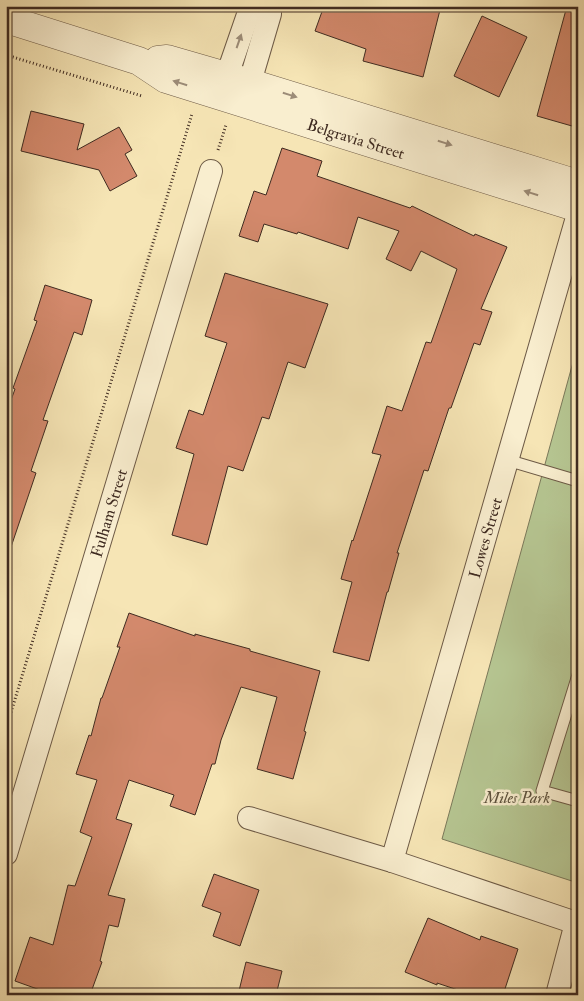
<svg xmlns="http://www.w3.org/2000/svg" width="584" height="1001" font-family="'IM FELL Double Pica',serif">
  <rect width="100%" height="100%" fill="#f6e5b5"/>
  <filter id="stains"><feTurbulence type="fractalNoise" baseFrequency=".004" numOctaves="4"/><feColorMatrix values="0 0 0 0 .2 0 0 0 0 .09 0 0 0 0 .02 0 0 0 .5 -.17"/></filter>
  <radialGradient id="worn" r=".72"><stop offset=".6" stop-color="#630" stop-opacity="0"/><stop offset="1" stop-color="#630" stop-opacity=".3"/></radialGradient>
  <path fill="#b6c692" stroke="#7a785a" d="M 578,344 L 578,883 L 442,839 Z"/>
  <path fill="#d3896c" stroke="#3f2b21" d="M 324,6 L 441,6 L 423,77 L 363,61 L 366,49 L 315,31 Z
    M 567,6 L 578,6 L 578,105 L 572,126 L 537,116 Z
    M 482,16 L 527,37 L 499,97 L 454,76 Z
    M 31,111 L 84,124 L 77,150 L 119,127 L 132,150 L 125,154 L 137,176 L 110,191 L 99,170 L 21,151 Z
    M 282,148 L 322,161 L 317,176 L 410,208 L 412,206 L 474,236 L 475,234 L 507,247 L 481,309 L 492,312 L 480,345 L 474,343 L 451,408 L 449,408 L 428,471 L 424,470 L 397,553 L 399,553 L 388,592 L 387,592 L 369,661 L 333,652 L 352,582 L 341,579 L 352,540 L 353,541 L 381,455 L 372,453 L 387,406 L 402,411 L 426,342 L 431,343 L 457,269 L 421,251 L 411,271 L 386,259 L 399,231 L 358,217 L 348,249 L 298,232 L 297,234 L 264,224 L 258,242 L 239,236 L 254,191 L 266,195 Z
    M 225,273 L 328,304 L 305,368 L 288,362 L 269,419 L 262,417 L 243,471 L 228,466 L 207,545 L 172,535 L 194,454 L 176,448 L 189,410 L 203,415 L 227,343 L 205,336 Z
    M 45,285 L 92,300 L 82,335 L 74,332 L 43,420 L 48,421 L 31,471 L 36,473 L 10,550 L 6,550 L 6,414 L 15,389 L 13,388 L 37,321 L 34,320 Z
    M 129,613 L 195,636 L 195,634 L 250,649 L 250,651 L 320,671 L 304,731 L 306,732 L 293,779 L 257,769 L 277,697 L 241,687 L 221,740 L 215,764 L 212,764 L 195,815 L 170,806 L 174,795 L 129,780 L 116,819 L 132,824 L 108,895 L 125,899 L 118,927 L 109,925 L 100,961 L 102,962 L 90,995 L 54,995 L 15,981 L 30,937 L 53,945 L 68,885 L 75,886 L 92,837 L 80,832 L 97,780 L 76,774 L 89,735 L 91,736 L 101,698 L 102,698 L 120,647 L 117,647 Z
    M 214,874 L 259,890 L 240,946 L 213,936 L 221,913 L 202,906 Z
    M 428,918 L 480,940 L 481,936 L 518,949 L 503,995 L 473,995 L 437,983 L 437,985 L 405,972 Z
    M 246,962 L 282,971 L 276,995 L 238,995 Z"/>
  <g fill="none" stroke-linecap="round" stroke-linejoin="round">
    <defs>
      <path id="service" d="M 507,460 L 578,481
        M 578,675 L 542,791 L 578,801"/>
      <g id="minor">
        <path d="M 221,93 L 251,6"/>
        <path d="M 245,99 L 270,14 L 270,6"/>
        <path d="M 249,818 L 392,861"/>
        <path id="s1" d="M 6,854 L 211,171"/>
        <path id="s2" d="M 557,995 L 576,923 L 392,861 L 578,214"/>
      </g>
      <g id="tertiary">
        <path id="s3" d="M 6,19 L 139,61 L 166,79 L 578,208"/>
        <path d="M 158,60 L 167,59 L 250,83 L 578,184"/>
      </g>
    </defs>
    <use href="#service" stroke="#6d5a46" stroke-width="13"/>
    <use href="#minor" stroke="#6d5a46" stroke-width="24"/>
    <use href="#tertiary" stroke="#6d5a46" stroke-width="29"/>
    <path stroke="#3f2b21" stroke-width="3" stroke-dasharray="1 2.5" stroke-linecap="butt" d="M 6,55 L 142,96
      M 218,150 L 226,125
      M 6,729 L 192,114
      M 578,890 L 576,892 L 578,894"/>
    <use href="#service" stroke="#f9eecf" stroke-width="11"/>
    <use href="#minor" stroke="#f9eecf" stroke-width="22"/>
    <use href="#tertiary" stroke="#f9eecf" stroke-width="28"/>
  </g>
  <defs><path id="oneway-solid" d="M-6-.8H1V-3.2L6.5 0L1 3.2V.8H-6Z" transform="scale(1.25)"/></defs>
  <g fill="#9c8c78">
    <use href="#oneway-solid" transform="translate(239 41) rotate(-71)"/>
    <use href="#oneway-solid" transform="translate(180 83) rotate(-163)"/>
    <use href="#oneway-solid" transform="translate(290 95) rotate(17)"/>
    <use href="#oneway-solid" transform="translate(445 143) rotate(17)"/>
    <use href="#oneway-solid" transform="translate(531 193) rotate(-162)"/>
  </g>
  <g text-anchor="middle" stroke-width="5" stroke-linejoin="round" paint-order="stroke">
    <g font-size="16" fill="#3f2b21" stroke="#f9eecf">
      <text dy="6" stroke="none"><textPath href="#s3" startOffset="371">Belgravia Street</textPath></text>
      <text dy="6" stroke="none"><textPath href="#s1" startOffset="356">Fulham Street</textPath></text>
      <text dy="6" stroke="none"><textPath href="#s2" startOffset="605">Lowes Street</textPath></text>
    </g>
    <g font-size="16" font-style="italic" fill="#5d523d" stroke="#f9eecf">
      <text x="517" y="803">Miles Park</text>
    </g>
  </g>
  <rect width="584" height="1001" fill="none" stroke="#f6e5b5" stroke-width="25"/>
  <rect x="8" y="8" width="569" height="986" fill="none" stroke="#3f2b21" stroke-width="2.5"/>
  <rect x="12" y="12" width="559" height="976" fill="none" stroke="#3f2b21"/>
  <rect width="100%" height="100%" filter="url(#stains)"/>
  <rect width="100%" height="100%" fill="url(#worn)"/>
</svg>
